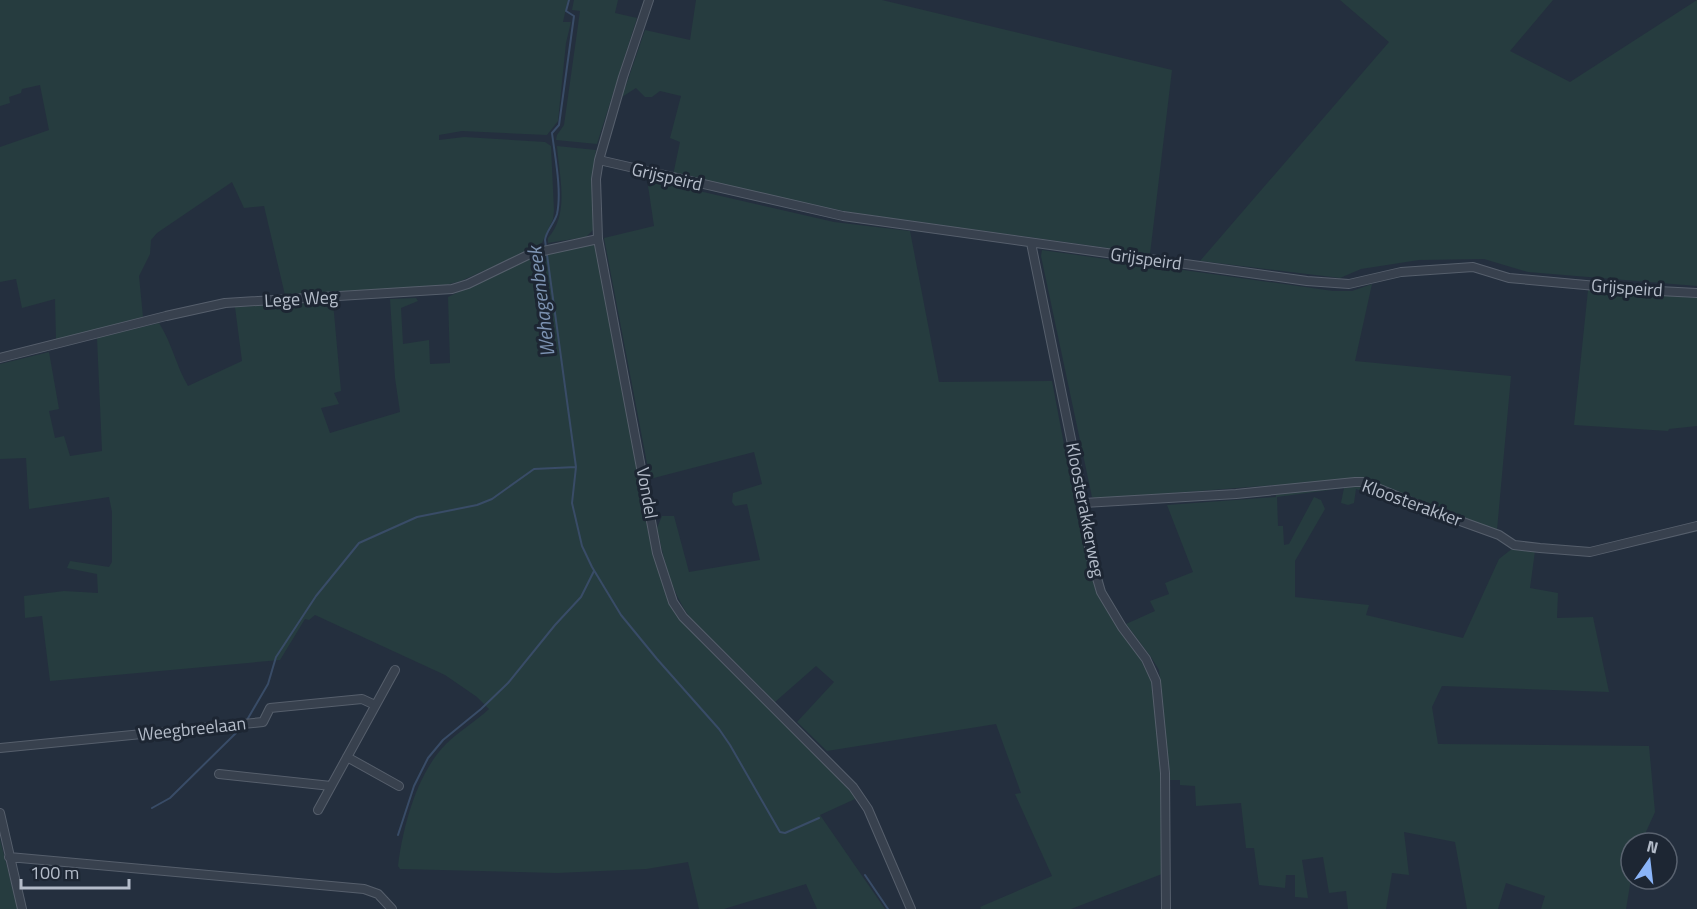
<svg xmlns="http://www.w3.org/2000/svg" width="1697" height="909" font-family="'Titillium Web',sans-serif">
  <rect width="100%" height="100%" fill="#242f3e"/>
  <path fill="#263c3f" d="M 0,0 L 568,0 L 563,22 L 571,22 L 566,43 L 558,121 L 547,135 L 462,131 L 439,135 L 439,140 L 464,137 L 545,142 L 551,146 L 554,211 L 553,219 L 541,245 L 461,281 L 442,286 L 285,295 L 264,206 L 244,208 L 232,182 L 157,233 L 151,240 L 150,254 L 139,276 L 143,317 L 56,340 L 55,299 L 22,308 L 16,279 L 0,282 L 0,147 L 49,130 L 40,85 L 22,89 L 21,93 L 9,97 L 10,103 L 0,106 Z
    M 574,0 L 618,0 L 615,13 L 637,18 L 597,144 L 556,140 L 557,135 L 564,125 L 580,11 L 572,10 Z
    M 696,0 L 882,0 L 1172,70 L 1150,254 L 848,212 L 673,175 L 680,142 L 670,138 L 681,96 L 660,91 L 652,97 L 645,97 L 636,88 L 622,97 L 645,30 L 690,40 Z
    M 1340,0 L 1553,0 L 1510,51 L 1570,82 L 1697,0 L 1697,286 L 1528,272 L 1484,259 L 1419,260 L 1361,269 L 1340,278 L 1200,261 L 1389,42 Z
    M 557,146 L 596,150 L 593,170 L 594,229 L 586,237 L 548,243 L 548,238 C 570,214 559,175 557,146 Z
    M 647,179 L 834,222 L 910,231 L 939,382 L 1052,381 L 1083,545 L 1096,592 L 1110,616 L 1148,667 L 1153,683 L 1162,795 L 1162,874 L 1071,909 L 981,909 L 980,907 L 1052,876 L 1015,794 L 1021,793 L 996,724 L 827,751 L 797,722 L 834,682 L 816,666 L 775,702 L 689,616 C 670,589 664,559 657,528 L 662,516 L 674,516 L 689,572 L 760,560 L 747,504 L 735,506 L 732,502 L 733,493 L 762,484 L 754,452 L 650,479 L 604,238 L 654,226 Z
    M 591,243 L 596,244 L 648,530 L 664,587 L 671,605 L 685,625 L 851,792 L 855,799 L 820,815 L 885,909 L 817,909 L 806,884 L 724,909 L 699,909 L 688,862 L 646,869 L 557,873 L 400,869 L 398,866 C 403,826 417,773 446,744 C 459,731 476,721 489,709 L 477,697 L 445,675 L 315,615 L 309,620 L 305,619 L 280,660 L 50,681 L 42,616 L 25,618 L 24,596 L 64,591 L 98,593 L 97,574 L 67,568 L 70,561 L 109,567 L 112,562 L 112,512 L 109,497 L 29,509 L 26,458 L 0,459 L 0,364 L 49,352 L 59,409 L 49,411 L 55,438 L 64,436 L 70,456 L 102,451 L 97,338 L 159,323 C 172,343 176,366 188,386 L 242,361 L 235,307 L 333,302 L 341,391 L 334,393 L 339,404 L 321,408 L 330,433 L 400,412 L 395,378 L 390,299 L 416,298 L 418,301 L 401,308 L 403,344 L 429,340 L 430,364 L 450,363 L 448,297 L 518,263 L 543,254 Z
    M 1042,250 L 1333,291 L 1352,291 L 1372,284 L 1355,361 L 1511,376 L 1497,530 L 1440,511 L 1408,495 L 1401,508 L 1384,500 L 1387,495 L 1380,492 L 1378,497 L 1356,489 L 1354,503 L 1348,505 L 1341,503 L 1344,488 L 1277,497 L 1278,526 L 1283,526 L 1284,545 L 1289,544 L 1314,497 L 1321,500 L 1325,509 L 1295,561 L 1295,597 L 1369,605 L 1366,615 L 1463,638 L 1499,559 L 1513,548 L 1535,551 L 1530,588 L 1558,593 L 1557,618 L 1593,617 L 1609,692 L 1442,686 L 1432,707 L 1438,744 L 1649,746 L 1655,812 L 1641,843 L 1631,843 L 1631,879 L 1626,909 L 1541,909 L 1545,896 L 1506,883 L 1498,909 L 1467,909 L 1455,842 L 1404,832 L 1409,875 L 1392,873 L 1386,909 L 1348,909 L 1346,891 L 1329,893 L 1323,857 L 1302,860 L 1308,898 L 1295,897 L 1295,875 L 1286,875 L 1285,888 L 1259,885 L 1254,848 L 1246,848 L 1241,803 L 1196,806 L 1195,786 L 1180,785 L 1180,780 L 1168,780 L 1163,703 L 1159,670 L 1151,657 L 1126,624 L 1155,611 L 1150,601 L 1169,594 L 1165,583 L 1193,572 L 1167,505 L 1276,497 L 1274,485 L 1098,499 L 1092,497 L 1041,256 Z
    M 1588,290 L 1697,298 L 1697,426 L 1669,429 L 1668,431 L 1574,425 Z
    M 0,839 L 18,909 L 0,909 Z"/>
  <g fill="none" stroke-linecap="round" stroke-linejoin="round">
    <path stroke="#394c67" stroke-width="2" d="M 569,0 L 566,11 L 574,16 L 559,125 L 552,133 C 555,157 562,191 557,214 C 554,224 546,231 545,240 L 576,467 L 572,503 L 582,546 L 592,567 L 621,615 L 657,659 L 719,729 L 730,745 L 780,832 L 785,833 L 819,818
      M 247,720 L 268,684 L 276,657 L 316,596 L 359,543 L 417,517 L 477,505 L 492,499 L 534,469 L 576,467
      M 152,808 L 170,798 L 238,731
      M 398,835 L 414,786 L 428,758 L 443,740 L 481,709 L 508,683 L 555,625 L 581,597 L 594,571
      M 865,875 L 888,909"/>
    <defs>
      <path id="street" d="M 649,0 L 623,77 L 599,160 L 596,179 L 598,239 L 657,553 L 673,602 L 683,617 L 853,787 L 868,809 L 911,909
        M 599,160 L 843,216 L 1307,281 L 1349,284 L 1401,272 L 1473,267 L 1509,278 L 1640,290 L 1697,293
        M 1031,243 L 1084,503 L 1085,518 L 1090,554 L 1101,592 L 1122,627 L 1146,659 L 1156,681 L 1165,773 L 1166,909
        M 0,358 L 166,316 L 225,303 L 452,289 L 468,284 L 530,254 L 598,239
        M 1084,503 L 1236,494 L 1355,482 L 1363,482 L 1438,513 L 1499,535 L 1514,545 L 1540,548 L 1590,552 L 1697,526
        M 0,748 L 263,722 L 270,708 L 362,699 L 375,705
        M 347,757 L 399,786
        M 219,774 L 331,786
        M 318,810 L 395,670
        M 0,813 L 22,909
        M 9,857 L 364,889 L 378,894 L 392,909"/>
    </defs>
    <use href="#street" stroke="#565f6c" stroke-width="10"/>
    <use href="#street" stroke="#38414e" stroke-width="8"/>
  </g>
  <g text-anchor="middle" stroke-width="6" stroke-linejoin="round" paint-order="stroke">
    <g font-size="18" fill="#b4bcc9" stroke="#1d2633">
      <text transform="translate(667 177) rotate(13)" y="6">Grijspeird</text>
      <text transform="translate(1146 259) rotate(8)" y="6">Grijspeird</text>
      <text transform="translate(1627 288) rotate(4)" y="6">Grijspeird</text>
      <text transform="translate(301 299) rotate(-3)" y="6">Lege Weg</text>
      <text transform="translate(647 493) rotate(80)" y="6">Vondel</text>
      <text transform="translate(1412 503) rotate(20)" y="6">Kloosterakker</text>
      <text transform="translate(1085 510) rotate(79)" y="6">Kloosterakkerweg</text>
      <text transform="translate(192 729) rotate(-6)" y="6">Weegbreelaan</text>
    </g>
    <g font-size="20" font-style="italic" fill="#7c92b1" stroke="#1d2633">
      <text transform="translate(541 302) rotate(-97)" y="7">Wehagenbeek</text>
    </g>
  </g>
  <g transform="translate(1649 861) rotate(14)"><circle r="28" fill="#1d2633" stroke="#59626f" stroke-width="1.5"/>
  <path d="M0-4.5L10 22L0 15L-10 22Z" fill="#8ab4f8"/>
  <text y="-9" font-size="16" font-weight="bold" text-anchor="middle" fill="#b4bcc9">N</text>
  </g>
  <path d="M21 879v9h108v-9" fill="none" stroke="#b4bcc9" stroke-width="3"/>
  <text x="30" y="879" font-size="18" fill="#b4bcc9" stroke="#1d2633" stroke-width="4.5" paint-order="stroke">100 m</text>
</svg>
